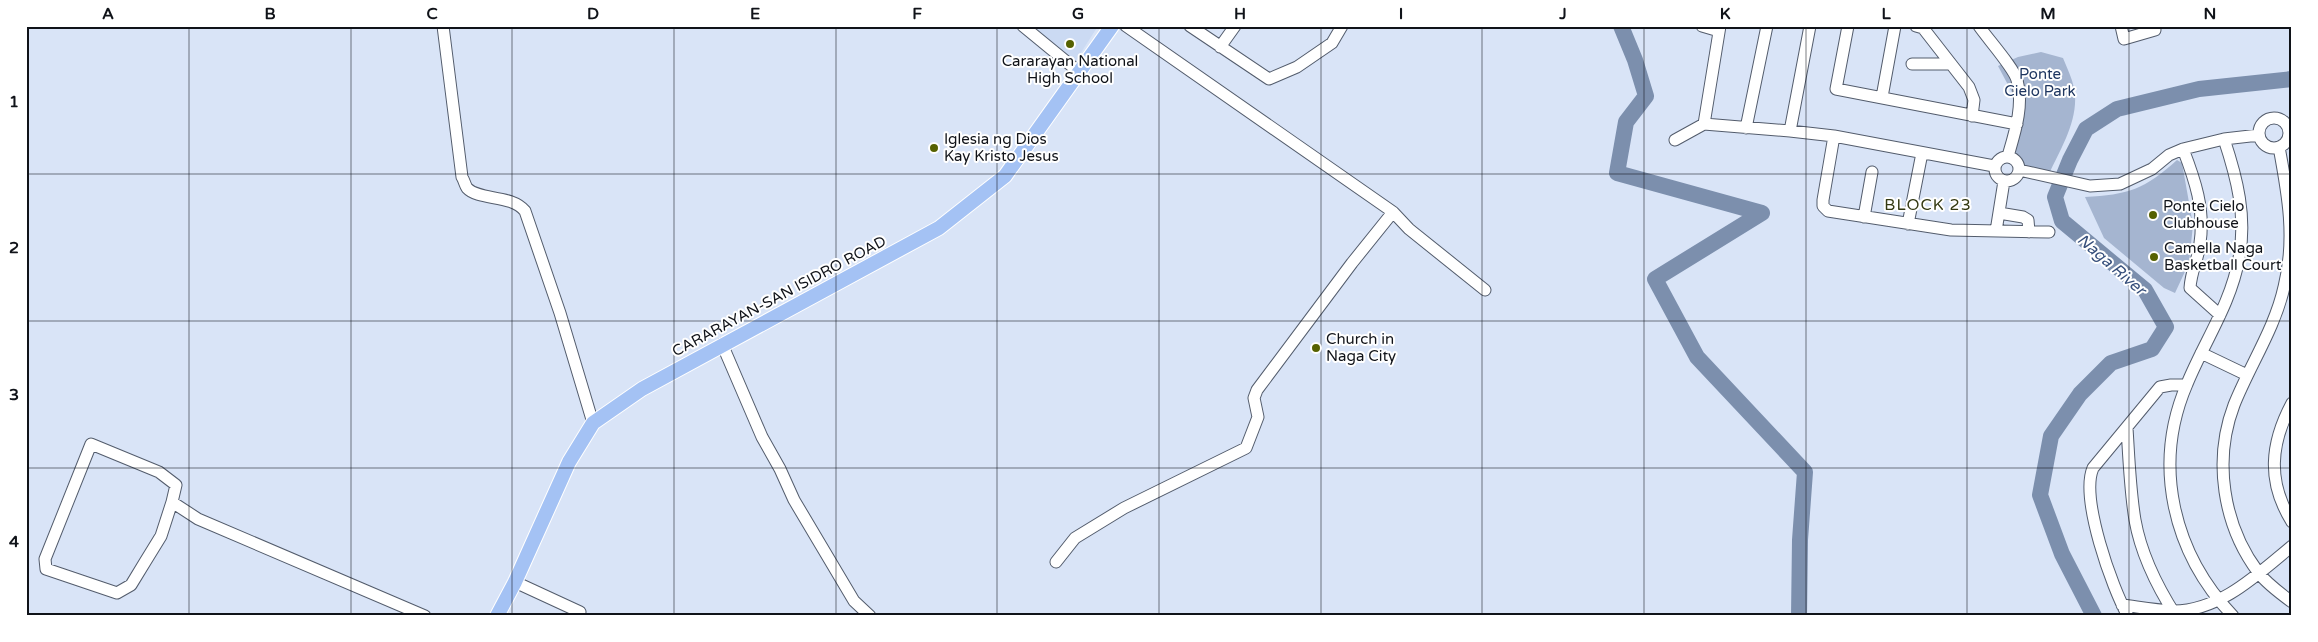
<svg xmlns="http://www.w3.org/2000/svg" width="2318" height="642" font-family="'Varela Round',sans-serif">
  <rect width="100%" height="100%" fill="#d9e4f7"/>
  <path fill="#cbdaf3" d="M 1031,26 L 1098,26 L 1075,62 Z"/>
  <path fill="#a5b5d0" d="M 2041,52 L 2063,58 C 2067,68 2072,78 2074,88 C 2080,118 2061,148 2049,174 L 2022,165 L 2014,155 L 2009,138 L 2016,100 L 1998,66 L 2018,57 Z
    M 2177,160 L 2182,163 L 2193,225 L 2189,263 L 2175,293 L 2164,288 L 2104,238 L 2085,197 C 2128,195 2145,189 2177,160 Z"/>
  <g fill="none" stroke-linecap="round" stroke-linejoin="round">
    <path stroke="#7c8fad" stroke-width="16" d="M 1621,26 L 1635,60 L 1646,96 L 1626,122 L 1617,173 L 1762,213 L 1655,279 L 1697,357 L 1805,472 L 1800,540 L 1799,616
      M 2094,616 L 2062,554 L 2040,495 L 2051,436 L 2080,394 L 2111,363 L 2152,349 L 2166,327 L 2145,290 L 2062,221 L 2055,197 L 2070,160 L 2086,129 L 2117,109 L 2199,89 L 2292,79"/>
    <defs>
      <path id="minor" d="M 443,26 L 462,177 C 464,180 465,185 467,188 C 479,201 511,194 525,211 L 560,313 L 593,423
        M 1023,26 L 1079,72
        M 1126,26 L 1393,212 L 1409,229 L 1485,290
        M 1190,26 L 1269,79 L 1297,67 L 1332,43 L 1342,26
        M 1702,26 L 1719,31
        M 1848,26 L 1836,89 L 2017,124
        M 1916,26 L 1923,28 L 1969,87 L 1974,100 L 1972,116
        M 1979,26 C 1987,38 2014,68 2017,80 C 2024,105 2015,132 2008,156
        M 2121,26 L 2124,39 L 2155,30
        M 1220,47 L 1235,26
        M 1912,64 L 1949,64
        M 1882,97 L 1895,26
        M2259 133a15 15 0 1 1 30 0a15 15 0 1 1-30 0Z
        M 1704,124 L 1720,26
        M 1746,128 L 1767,26
        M 1790,131 L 1810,26
        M 1834,136 L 1823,200 L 1823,206 L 1828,211 L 1951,230 L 2049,232
        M 2224,139 C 2237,178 2247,217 2239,258 C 2231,304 2204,342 2187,384 C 2152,465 2173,553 2233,616
        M 1675,140 L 1704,124 L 1790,131 L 1834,136 L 1994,166
        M 2279,147 C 2288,195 2296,239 2284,287 C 2275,328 2250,365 2234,405 C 2213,460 2223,525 2258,572 C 2266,583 2281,594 2292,602
        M 2183,149 C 2195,180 2205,209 2200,243 C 2198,261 2191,270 2190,288 L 2220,315
        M1995 169a12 12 0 1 1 24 0a12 12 0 1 1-24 0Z
        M 2019,170 L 2090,186 L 2120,184 L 2152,169 L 2169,155 L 2183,149 L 2224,139 L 2259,135
        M 1999,213 L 2023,217 L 2028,220 L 2029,232
        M 1864,217 L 1872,172
        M 1908,224 L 1922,153
        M 1996,231 L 2004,181
        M 722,344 L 762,437 L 780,469 L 794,500 L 854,601 L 870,616
        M 2201,353 L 2247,375
        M 2292,403 C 2270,444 2267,482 2292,522
        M 2127,428 C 2129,459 2130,490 2135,520 C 2141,554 2158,588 2176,616
        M 172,502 L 161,536 L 145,562 L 131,585 L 117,593 L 46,569 L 45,559 L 91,444 L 159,472 L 176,485 L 172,502 L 198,519 L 425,616
        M 1056,562 L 1075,538 L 1124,508 L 1246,448 L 1258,417 L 1254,398 L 1257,390 L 1352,263 L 1393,212
        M 515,582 L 580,612
        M 2122,605 C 2138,607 2155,610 2172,611 C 2219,612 2258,574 2292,546
        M 2128,616 C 2112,588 2080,498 2093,468 L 2160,387 L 2171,385 L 2186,385"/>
      <path id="major" d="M 497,616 L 515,582 L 569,462 L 593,423 L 642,389 L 939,228 L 1005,176 L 1112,26"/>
    </defs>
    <use href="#minor" stroke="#535c6c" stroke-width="13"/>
    <use href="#major" stroke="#fff" stroke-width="16"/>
    <use href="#minor" stroke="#fff" stroke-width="11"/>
    <use href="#major" stroke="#a4c2f4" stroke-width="14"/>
  </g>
  <path fill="none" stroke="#101319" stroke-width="1" stroke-opacity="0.55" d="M 189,26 L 189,616M 351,26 L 351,616M 512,26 L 512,616M 674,26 L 674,616M 836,26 L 836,616M 997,26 L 997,616M 1159,26 L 1159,616M 1321,26 L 1321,616M 1482,26 L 1482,616M 1644,26 L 1644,616M 1806,26 L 1806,616M 1967,26 L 1967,616M 2129,26 L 2129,616M 26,174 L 2292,174M 26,321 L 2292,321M 26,468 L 2292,468"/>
  <g fill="#556101" stroke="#fff" stroke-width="2">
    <circle cx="1070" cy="44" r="5"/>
    <circle cx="934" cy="148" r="5"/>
    <circle cx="2153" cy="215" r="5"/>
    <circle cx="2154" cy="257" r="5"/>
    <circle cx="1316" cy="348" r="5"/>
  </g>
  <g text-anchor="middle" stroke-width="4" stroke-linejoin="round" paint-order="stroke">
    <g font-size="15" fill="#101319" stroke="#fff" text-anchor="start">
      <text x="1070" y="66" text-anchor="middle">Cararayan National<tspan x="1070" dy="17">High School</tspan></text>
      <text x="944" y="144">Iglesia ng Dios<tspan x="944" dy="17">Kay Kristo Jesus</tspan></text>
      <text x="2163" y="211">Ponte Cielo<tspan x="2163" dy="17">Clubhouse</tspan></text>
      <text x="2164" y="253">Camella Naga<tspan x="2164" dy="17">Basketball Court</tspan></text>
      <text x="1326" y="344">Church in<tspan x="1326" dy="17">Naga City</tspan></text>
    </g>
    <g font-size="15" fill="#1e3660" stroke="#fff">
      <text x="2040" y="79">Ponte<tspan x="2040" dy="17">Cielo Park</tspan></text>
    </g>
    <g font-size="15" fill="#101319" stroke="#fff">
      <text transform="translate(779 296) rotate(-28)" y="5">CARARAYAN-SAN ISIDRO ROAD</text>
    </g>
    <g font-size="16" letter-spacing="1" fill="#333912" stroke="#fff">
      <text x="1928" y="210">BLOCK 23</text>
    </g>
    <g font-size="16" font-style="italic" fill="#364f7b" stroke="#fff">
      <text transform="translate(2112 264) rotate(41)" y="6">Naga River</text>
    </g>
  </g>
  <rect width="2318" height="642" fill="none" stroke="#ffffff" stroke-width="55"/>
  <rect x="28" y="28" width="2262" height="586" fill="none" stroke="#101319" stroke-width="2"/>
  <g font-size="16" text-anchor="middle" font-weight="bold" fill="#101319">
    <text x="108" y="19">A</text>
    <text x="270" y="19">B</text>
    <text x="432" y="19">C</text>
    <text x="593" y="19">D</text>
    <text x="755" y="19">E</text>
    <text x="917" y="19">F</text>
    <text x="1078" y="19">G</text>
    <text x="1240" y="19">H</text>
    <text x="1401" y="19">I</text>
    <text x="1563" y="19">J</text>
    <text x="1725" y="19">K</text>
    <text x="1886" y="19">L</text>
    <text x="2048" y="19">M</text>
    <text x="2210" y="19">N</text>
    <text x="14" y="107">1</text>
    <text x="14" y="253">2</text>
    <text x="14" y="400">3</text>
    <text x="14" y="547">4</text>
  </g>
</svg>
